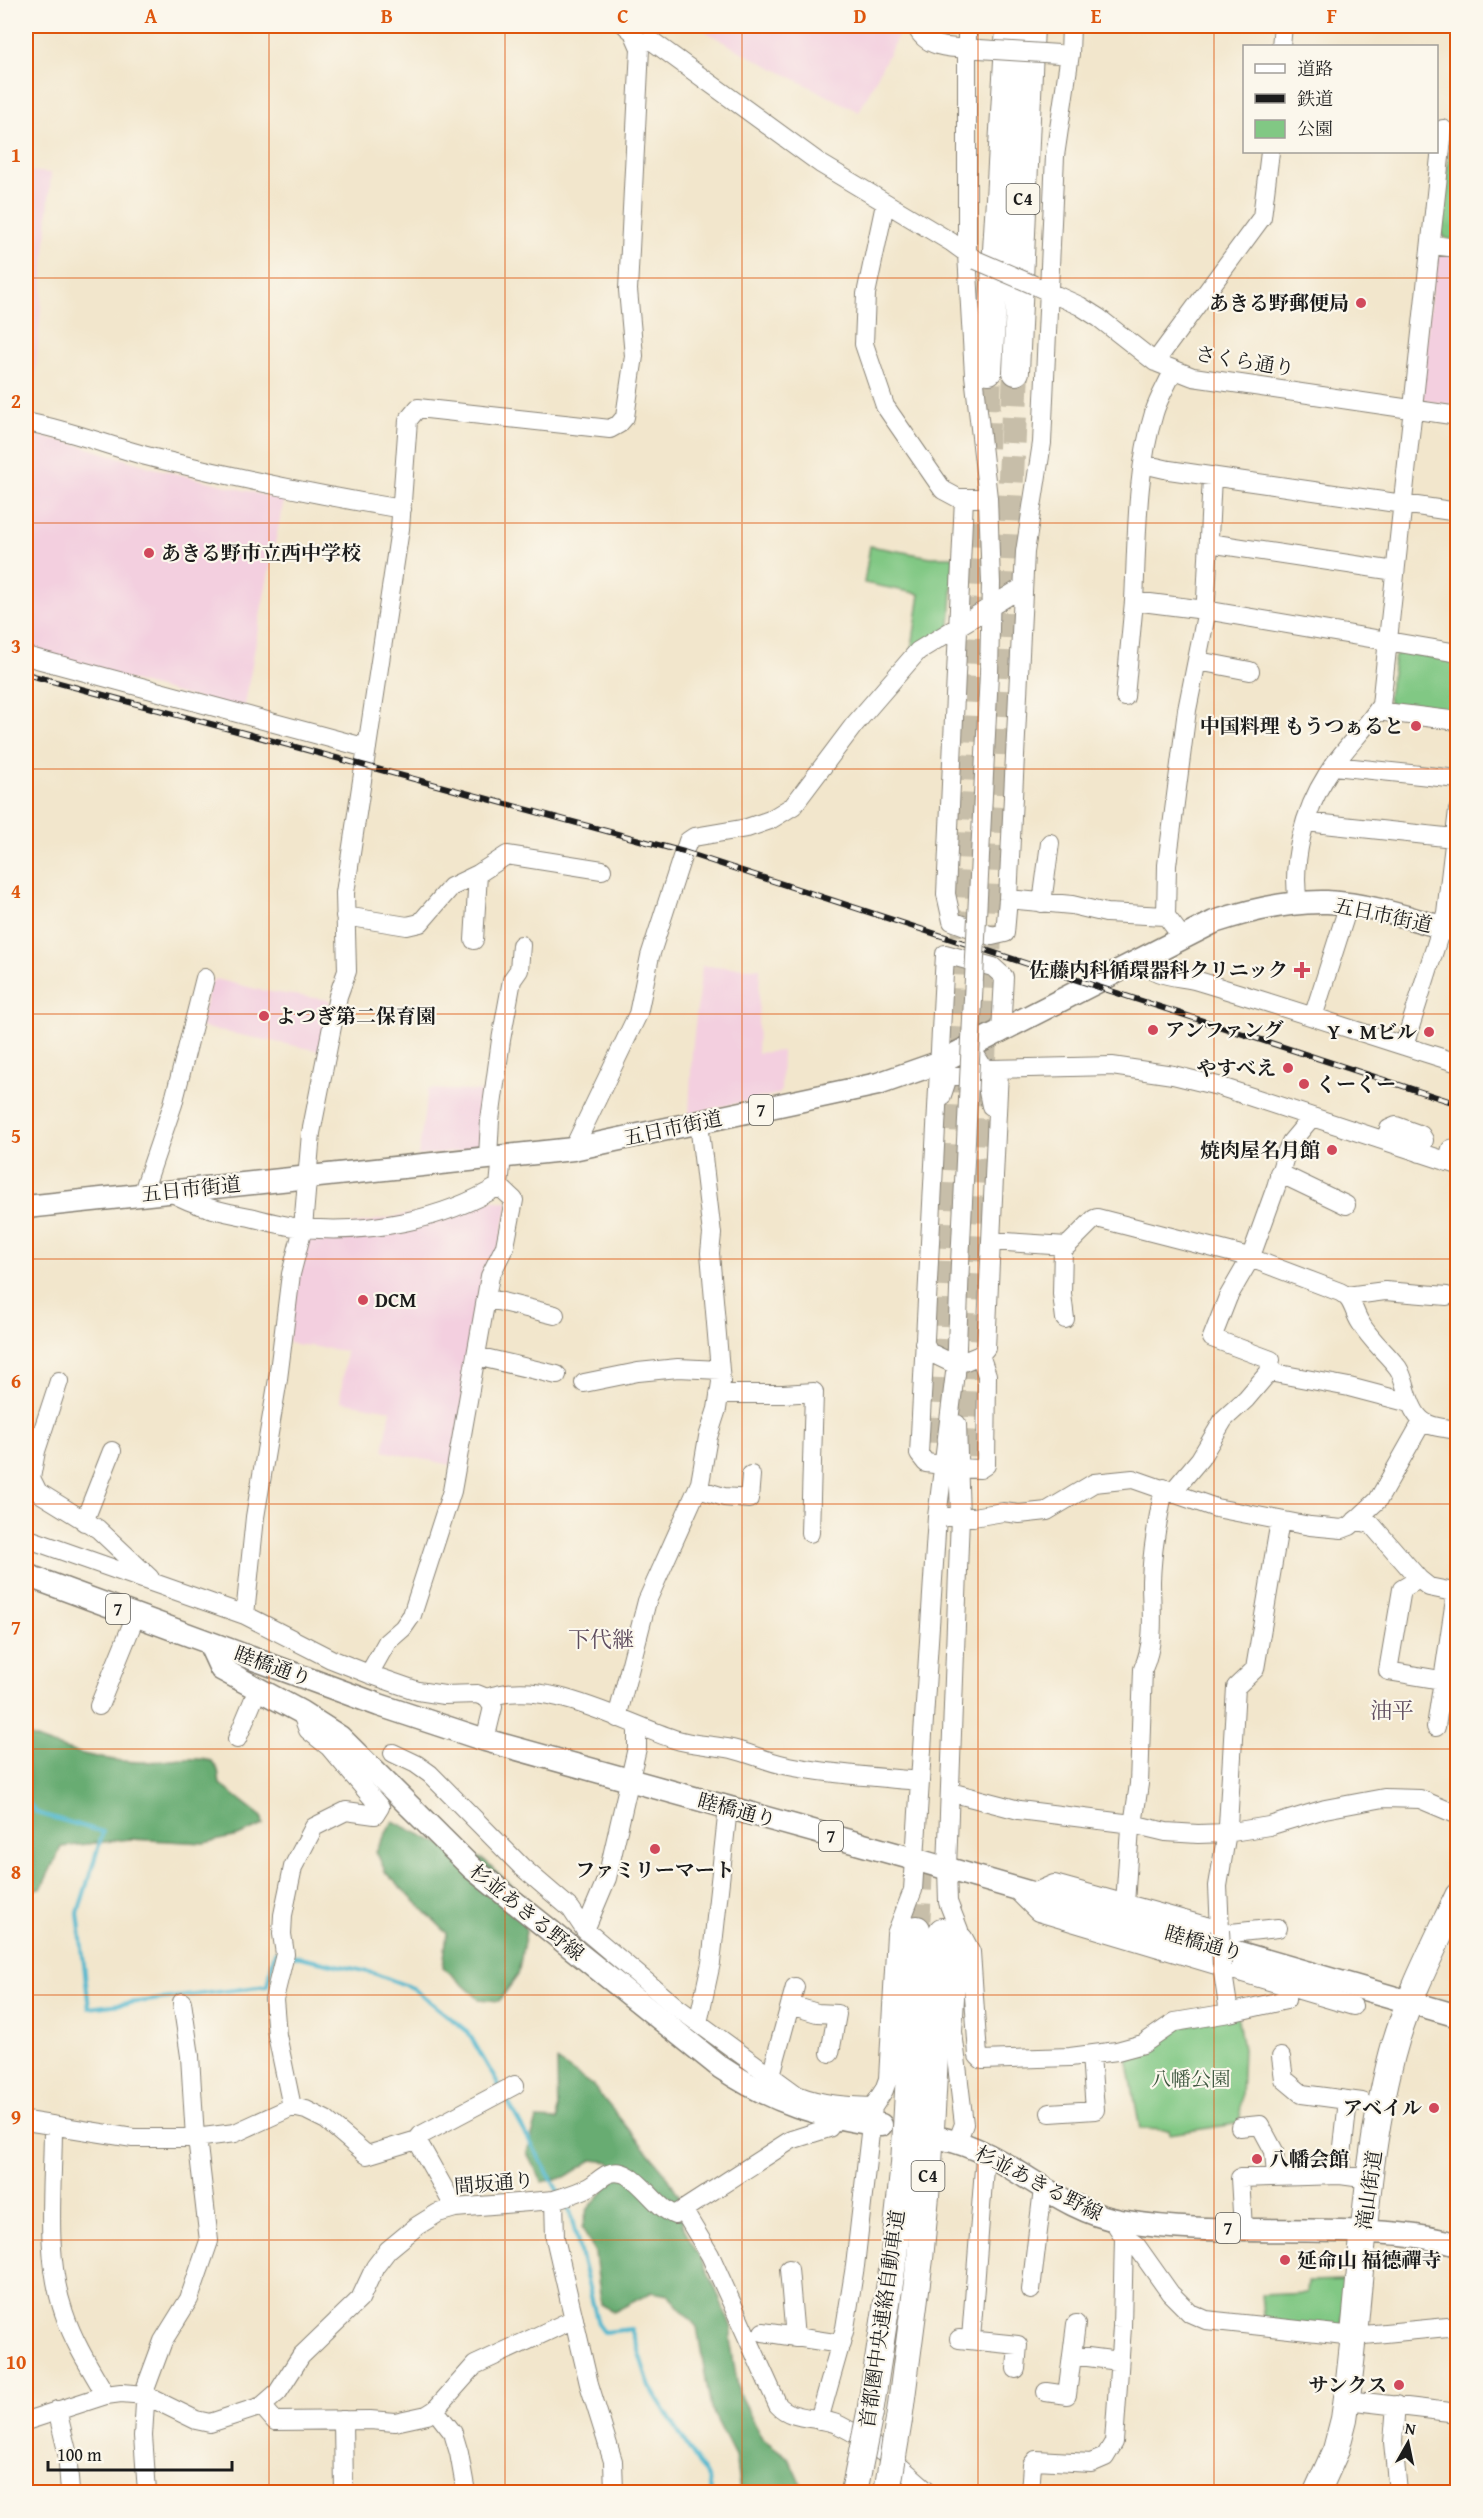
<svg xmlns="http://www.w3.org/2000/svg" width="1483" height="2518" font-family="'Gentium Book Plus','Noto Serif JP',serif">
  <rect width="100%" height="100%" fill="#fbf7ec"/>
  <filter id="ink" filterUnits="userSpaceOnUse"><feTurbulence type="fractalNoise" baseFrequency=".0167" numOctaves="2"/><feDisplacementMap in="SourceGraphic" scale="12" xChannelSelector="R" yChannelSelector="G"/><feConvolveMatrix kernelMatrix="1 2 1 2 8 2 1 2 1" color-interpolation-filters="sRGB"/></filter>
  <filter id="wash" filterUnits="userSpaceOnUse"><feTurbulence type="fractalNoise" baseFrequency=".008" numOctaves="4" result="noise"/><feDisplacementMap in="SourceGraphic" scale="24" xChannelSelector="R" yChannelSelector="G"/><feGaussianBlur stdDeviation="1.35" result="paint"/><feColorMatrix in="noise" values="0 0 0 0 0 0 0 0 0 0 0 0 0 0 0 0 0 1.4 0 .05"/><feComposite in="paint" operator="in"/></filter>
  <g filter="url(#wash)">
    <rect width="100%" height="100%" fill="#f2e6cc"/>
    <path fill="#f3cfdf" d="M 696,26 L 903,26 L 859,112 L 738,50 Z
      M 26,171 L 51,173 L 33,408 L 26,407 Z
      M 1443,252 L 1457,254 L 1457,406 L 1426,401 L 1420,394 L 1435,258 Z
      M 26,433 L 72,443 L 150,467 L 284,500 L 262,606 L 244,711 L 26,652 Z
      M 702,966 L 760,968 L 757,1053 L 782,1051 L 781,1090 L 778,1094 L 689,1114 L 692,1051 Z
      M 216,979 L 264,991 L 330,1000 L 321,1051 L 200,1027 L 210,983 Z
      M 428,1089 L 491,1092 L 486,1148 L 418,1156 Z
      M 486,1200 L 509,1202 L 452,1465 L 383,1451 L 391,1410 L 340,1401 L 346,1351 L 288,1343 L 296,1275 L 308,1233 Z"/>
    <path fill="#81c884" stroke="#4e7250" stroke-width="1.5" d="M 1457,138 L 1457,240 L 1446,239 L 1441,232 L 1450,143 Z
      M 870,546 L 931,557 L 954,557 L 950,627 L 911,654 L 920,594 L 864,583 Z
      M 1401,652 L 1457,661 L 1457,711 L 1454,714 L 1390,709 L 1388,696 L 1395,656 Z
      M 1237,2014 L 1243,2049 L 1240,2123 L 1170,2134 L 1169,2130 L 1140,2129 L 1126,2053 L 1178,2027 Z
      M 1346,2280 L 1342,2331 L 1264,2324 L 1261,2295 L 1307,2293 L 1308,2281 Z"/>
    <path fill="#68ac72" stroke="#426447" stroke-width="1.5" d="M 26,1735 C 65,1751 105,1763 147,1762 C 170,1761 190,1756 212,1761 L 218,1770 L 220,1784 L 262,1817 L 263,1825 L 238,1836 L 204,1843 L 130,1839 L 61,1847 L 41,1889 L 26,1890 Z
      M 393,1821 L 429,1839 L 484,1860 L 524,1897 L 522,1921 L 526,1931 L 518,1975 L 499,2001 L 479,1999 L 443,1967 L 447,1933 L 386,1873 L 376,1851 Z
      M 557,2061 L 593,2086 L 665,2173 L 683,2202 L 682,2224 L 712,2280 L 732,2329 L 730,2339 L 739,2394 L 762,2438 L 790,2459 L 805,2492 L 740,2492 L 735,2456 L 711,2409 L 697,2327 L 668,2295 L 652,2292 L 614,2312 L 601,2304 L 595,2253 L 582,2228 C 584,2222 585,2214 588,2209 C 598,2194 620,2182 610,2162 L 592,2160 L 565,2177 L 542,2182 L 527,2153 L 537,2119 L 558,2120 Z"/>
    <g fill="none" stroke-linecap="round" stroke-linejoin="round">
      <path stroke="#50b7ce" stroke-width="4" d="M 26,1800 L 37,1813 L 103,1832 L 78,1913 L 89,2008 L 267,1986 L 275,1952 L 278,1952
        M 291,1955 L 373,1973 L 413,1988 L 468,2032 L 499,2086
        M 504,2095 L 559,2193
        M 564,2202 L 570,2212 L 598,2324 L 604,2332 L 631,2329 L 650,2387 L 709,2480 L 711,2492"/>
    </g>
  </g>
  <g filter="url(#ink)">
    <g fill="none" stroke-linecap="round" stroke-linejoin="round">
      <path stroke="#c7bea9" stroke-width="26" stroke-dasharray="26 13" stroke-linecap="butt" d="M 986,448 L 989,371
        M 940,1443 L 983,521
        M 964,1456 L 1016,372
        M 917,1929 L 920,1866"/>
      <defs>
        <path id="minor" d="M 916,26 C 926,50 954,48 977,49
          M 967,26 L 967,254 L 974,375 L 988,498 L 991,583 L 989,673
          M 639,42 L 652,41 L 821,164 L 951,242 L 973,258
          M 1281,46 L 1283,26
          M 885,204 L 866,294 L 864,344 L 885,406 L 943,490 L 958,498 L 977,498
          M 1431,245 L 1458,248
          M 1038,287 L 1080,306 L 1099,318 L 1155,362 L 1193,377 L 1458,416
          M 1155,362 L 1262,217 L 1270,152
          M 1173,371 C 1167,385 1158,399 1154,413 C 1136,471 1137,540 1134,601 L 1205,610 L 1458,653
          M 26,422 C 70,430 111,447 154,458 C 236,478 318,495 402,509
          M 1143,464 L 1169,470 L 1458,512
          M 964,498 L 946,894 L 952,921 L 992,936 L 1005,933 L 1008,899 L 1025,552 L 1042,443 L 1055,156 L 1070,54 L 1071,26
          M 1209,543 L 1395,571
          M 26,656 L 367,748
          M 1198,661 L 1250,671
          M 1125,697 L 1134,601
          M 1377,711 L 1458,721
          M 1334,766 L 1458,779
          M 1306,822 L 1454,838
          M 686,847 L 688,841 L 694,837 L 747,828 L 770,820 L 793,806 L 854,725 L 918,651 L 1023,587
          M 1008,899 L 1072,905 L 1106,913 L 1166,916
          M 1042,903 L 1050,843
          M 1298,903 C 1291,861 1304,811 1327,775 C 1342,750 1365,730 1381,705 L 1443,129
          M 345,916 L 407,926 L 420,923 L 451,887 L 478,874 L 507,855 L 602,870
          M 1182,937 L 1166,916 L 1167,865 L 1187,710 L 1205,620 L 1212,476
          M 474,940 L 478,874
          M 1141,959 C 1151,977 1180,976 1198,981 C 1285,1007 1371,1036 1458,1063
          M 1313,1017 L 1349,904
          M 1404,1046 L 1446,913 L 1458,810
          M 971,1048 L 983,1067 L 990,1069 L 1112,1066 L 1173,1075 L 1218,1086 L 1458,1165
          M 941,1098 L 947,1080 L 952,1076 L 981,1076 L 986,1082 L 991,1106
          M 1385,1141 L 1389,1129 L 1396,1126 L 1421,1135 L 1424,1140 L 1420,1153
          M 573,1149 L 638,1014 L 650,956 L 682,857
          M 488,1157 L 490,1120 L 501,1040 L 512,980 L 519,970 L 521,945
          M 1447,1162 L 1451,1149 L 1458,1147
          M 1279,1173 L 1346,1205
          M 171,1192 C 195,1206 222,1212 250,1217 C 267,1221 286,1227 304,1228 C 369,1234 442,1220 499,1186 L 502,1156
          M 142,1195 L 173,1104 L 205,978
          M 991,1241 L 1067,1246 L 1094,1219 L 1097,1218 L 1245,1256 L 1340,1292 C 1353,1298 1353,1311 1360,1322 C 1370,1340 1386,1352 1398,1368 C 1402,1374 1404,1382 1406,1389 C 1416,1424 1424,1426 1458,1430
          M 1063,1246 L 1062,1294 L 1065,1319
          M 1347,1296 L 1385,1291 L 1447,1296
          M 486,1298 L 555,1315
          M 924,1343 L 929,1352 L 956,1365 L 980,1355 L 986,1348 L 999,1070
          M 476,1356 L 557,1375
          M 1269,1372 L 1271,1360 L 1212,1338 L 1228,1297 L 1250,1259 L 1276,1187 L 1286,1153 L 1291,1142 L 1312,1117
          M 956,1375 L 960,1263
          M 59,1381 L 36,1451 L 31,1478 L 38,1492 L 98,1529 L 150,1578
          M 584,1383 L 638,1372 L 678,1368 L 720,1370
          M 719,1394 L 783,1394 L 814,1392 L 810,1533
          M 943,1465 L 926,1463 L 919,1454 L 945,954 L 993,967 L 1004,977 L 1001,1033
          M 958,1468 L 980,1469 L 986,1465 L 987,1375 L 980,1355
          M 698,1489 L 724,1497 L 749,1499 L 751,1475
          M 1173,1491 L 1200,1459 L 1224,1419 L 1246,1399 L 1269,1372 L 1349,1387 L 1410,1403
          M 947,1517 L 973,1517 L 1003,1512 L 1019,1514 L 1047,1511 L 1094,1483 L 1133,1479 L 1216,1508 L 1310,1526 L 1342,1529 L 1350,1526 L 1378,1500 L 1422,1422
          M 1356,1520 L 1371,1524 L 1419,1579 L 1429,1587 L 1458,1593
          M 84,1522 L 112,1451
          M 26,1538 L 245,1615 L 331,1659 L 369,1674 L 418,1691 L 444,1695 L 477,1694 L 487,1698 L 493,1707 L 485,1740
          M 1419,1579 L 1402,1589 L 1388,1671 L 1441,1680
          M 245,1615 L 255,1517 L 278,1379 L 291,1274 L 303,1228 L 311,1133 L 338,996 L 347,971 L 345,893 L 400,529 L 408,420 L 418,408 L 610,429 L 619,424 L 625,417 L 634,356 L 628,290 L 640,48 L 633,32 L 626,26
          M 369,1674 L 387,1642 L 403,1628 L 412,1615 L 452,1491 L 490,1276 L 505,1246 L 514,1200 L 499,1186
          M 487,1698 C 543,1676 620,1721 674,1739 C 692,1745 713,1745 732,1749 C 749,1753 766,1761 784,1765 C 826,1774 877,1777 920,1781
          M 99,1706 L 136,1615
          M 617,1718 L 647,1601 L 700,1483 L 708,1437 L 717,1409 L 721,1382 L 710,1253 L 712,1234 L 699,1123
          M 637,1725 L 637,1748 L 607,1878 L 585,1930 L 675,2006 L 797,2095 C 822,2105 846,2106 873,2107
          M 1436,1727 L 1456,1593
          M 237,1739 L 258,1689
          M 393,1753 L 416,1764 L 430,1774 L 522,1867 L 571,1909 L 585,1930
          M 950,1792 L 1019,1810 L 1132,1824 L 1166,1832 L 1198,1834 L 1226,1833 L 1269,1826 L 1325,1809 L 1384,1798 L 1420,1799 L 1458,1815
          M 1015,1889 L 1038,1912 L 1353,2006
          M 1031,1894 L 1054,1884 L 1231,1933 L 1278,1928
          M 1125,1904 L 1130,1828 L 1134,1818 L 1139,1784 L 1143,1669 C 1156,1640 1151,1611 1151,1581 C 1152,1549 1158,1519 1164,1488
          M 1220,1930 L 1218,1886 L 1228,1826 L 1236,1687 L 1255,1669 L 1280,1521
          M 963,1937 L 971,1952 L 978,2056 L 982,2060 L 1070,2057 L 1117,2051 L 1143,2044 L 1175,2022 L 1229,2013 L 1222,1966
          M 790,2005 L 817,2013 L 837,2014 L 830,2053
          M 1229,2013 L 1286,2000
          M 698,2023 L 711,1963 L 728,1808
          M 1281,2057 L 1284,2079 L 1302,2094 L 1362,2102
          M 771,2075 L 795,1987
          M 292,2107 L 277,2035 L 274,1999 L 285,1954 L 282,1934 L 283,1915 L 293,1867 L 314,1827 L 346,1811 L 375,1815 L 380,1807 L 329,1747 L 308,1730 L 301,1712
          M 1050,2113 L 1095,2110 L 1091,2055
          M 26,2121 L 133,2138 L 195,2138 L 235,2133 L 292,2107 L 306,2110 L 326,2120 L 367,2155 L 417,2140 L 421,2135 L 515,2085
          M 53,2126 C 53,2187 44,2255 64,2313 C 74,2343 90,2368 106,2395
          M 1240,2127 L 1260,2125 L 1274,2151 L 1276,2176
          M 417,2140 L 455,2208
          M 957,2142 L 964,2124 L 953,2032 L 959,1930 L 948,1902 L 947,1868 L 960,1517 L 957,1424
          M 1340,2175 L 1348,2100
          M 554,2200 L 555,2238 L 589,2384 L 613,2461 L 614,2492
          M 683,2210 L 710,2255 L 778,2405 C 792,2421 820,2416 839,2425 C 874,2442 901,2467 929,2492
          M 1113,2220 L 1124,2237 L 1136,2245 L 1170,2293 L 1190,2313 L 1206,2320 L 1354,2336 L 1458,2326
          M 1243,2229 L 1240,2178 L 1340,2175 L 1370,2179
          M 789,2269 L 795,2338
          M 1031,2290 L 1043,2189
          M 763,2332 L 841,2344
          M 959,2339 L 1018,2345 L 1016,2369
          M 971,2339 L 985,2155
          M 1072,2355 L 1119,2361
          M 1046,2392 L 1067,2395 L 1076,2324
          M 1347,2400 L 1458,2413
          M 1396,2405 L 1393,2442 L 1398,2492
          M 262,2406 L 275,2421 L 370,2420 L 395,2422 L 427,2415 L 435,2410 L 475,2365 L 574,2319
          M 57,2410 L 67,2451 L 70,2492
          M 435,2410 L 453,2433 L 459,2453 L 466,2492
          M 343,2420 L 344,2492
          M 819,2420 L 845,2328 L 855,2266 L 873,2107 L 884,2090 L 888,2079 L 896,1934 L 913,1890 L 937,1517 L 956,1365
          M 26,2421 L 106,2395 L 121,2393 L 145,2395 L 196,2420 L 210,2423 L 262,2406 L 278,2392 L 301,2356 L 360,2299 L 375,2267 L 388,2250 L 417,2226 L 438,2213 L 455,2208 L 554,2200 C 566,2196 578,2193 589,2187 C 596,2183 601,2177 608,2174 C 634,2163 652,2207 675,2215 L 791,2140 L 829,2128 L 837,2117
          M 147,2492 L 143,2436 L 146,2387 L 163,2341 L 189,2299 L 209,2241 L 198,2146 L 195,2138 L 190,2056 L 182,2002
          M 1030,2492 L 1032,2465 L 1036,2460 L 1091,2463 L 1105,2457 L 1114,2442 L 1122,2327 L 1124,2237"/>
        <path id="major" d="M 26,1207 L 573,1149 L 878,1084 L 938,1063 L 1214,922 C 1250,910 1289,901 1327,902 C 1371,904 1415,920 1458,932
          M 26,1575 L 379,1705 L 485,1740 L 914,1859 L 1458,2016
          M 209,1643 L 221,1669 L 301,1712 L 340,1737 L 472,1868 L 720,2067 C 774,2103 818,2116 881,2125
          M 944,2139 C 1008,2152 1055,2210 1121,2221 C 1190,2233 1270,2229 1340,2231 C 1381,2232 1418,2233 1458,2245"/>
        <path id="highway" d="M 989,371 L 1009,26
          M 1016,372 L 1031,26
          M 870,2413 L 893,2263 L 904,2164 L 917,1929
          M 899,2420 L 920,2259 L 929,2164 L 942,1931
          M 1317,2492 L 1336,2450 L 1344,2419 C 1362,2298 1361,2174 1392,2055 C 1406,2000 1434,1947 1458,1896"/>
      </defs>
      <use href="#minor" stroke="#878174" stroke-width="20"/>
      <use href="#major" stroke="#878174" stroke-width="25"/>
      <use href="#highway" stroke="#878174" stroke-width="28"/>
      <use href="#minor" stroke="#fff" stroke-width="18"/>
      <use href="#major" stroke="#fff" stroke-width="22"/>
      <use href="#highway" stroke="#fff" stroke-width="26"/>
      <defs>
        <path id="rail" d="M 26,674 L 684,852 L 1458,1104"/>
      </defs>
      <use href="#rail" stroke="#1c1c1c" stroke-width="6"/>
      <use href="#rail" stroke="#fbf7ec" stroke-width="4" stroke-dasharray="11" stroke-linecap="butt"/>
      <defs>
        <path id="minor-bridge" d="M 979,49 L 1059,54
          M 976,260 L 1034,285
          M 960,1263 L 989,673
          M 1220,1930 L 1222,1966"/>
        <path id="highway-bridge" d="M 854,2492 L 870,2413
          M 887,2492 L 899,2420"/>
      </defs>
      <use href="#minor-bridge" stroke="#878174" stroke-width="20" stroke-linecap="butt"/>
      <use href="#highway-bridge" stroke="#878174" stroke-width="28" stroke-linecap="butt"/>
      <use href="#minor-bridge" stroke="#fff" stroke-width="18"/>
      <use href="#highway-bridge" stroke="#fff" stroke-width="26"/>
    </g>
  </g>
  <path fill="none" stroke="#de560d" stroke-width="1.5" stroke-opacity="0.55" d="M 269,26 L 269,2492M 505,26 L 505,2492M 742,26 L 742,2492M 978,26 L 978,2492M 1214,26 L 1214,2492M 26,278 L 1458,278M 26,523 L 1458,523M 26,769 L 1458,769M 26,1014 L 1458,1014M 26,1259 L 1458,1259M 26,1504 L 1458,1504M 26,1749 L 1458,1749M 26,1995 L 1458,1995M 26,2240 L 1458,2240"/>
  <g fill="#d1495b" stroke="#fbf7ec" stroke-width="2">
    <circle cx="1361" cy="303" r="6"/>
    <circle cx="149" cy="553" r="6"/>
    <circle cx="1416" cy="726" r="6"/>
    <path d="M1299 961h6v6h6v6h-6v6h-6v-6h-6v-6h6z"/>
    <circle cx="264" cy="1016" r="6"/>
    <circle cx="1153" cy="1030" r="6"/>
    <circle cx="1429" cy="1032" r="6"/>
    <circle cx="1288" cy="1068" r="6"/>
    <circle cx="1304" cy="1084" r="6"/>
    <circle cx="1332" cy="1150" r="6"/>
    <circle cx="363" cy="1300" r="6"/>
    <circle cx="655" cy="1849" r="6"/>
    <circle cx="1434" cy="2108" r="6"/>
    <circle cx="1257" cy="2159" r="6"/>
    <circle cx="1285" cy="2260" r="6"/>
    <circle cx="1399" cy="2385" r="6"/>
  </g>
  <g text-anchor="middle" stroke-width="4.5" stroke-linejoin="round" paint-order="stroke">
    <g fill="#fbf7ec" stroke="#5f5e5a" stroke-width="1.5">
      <rect x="1006.5" y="184" width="33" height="30" rx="4.5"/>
      <rect x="749" y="1095" width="24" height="30" rx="4.5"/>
      <rect x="106" y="1594" width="24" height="30" rx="4.5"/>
      <rect x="819" y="1821" width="24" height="30" rx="4.5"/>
      <rect x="911.5" y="2161" width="33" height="30" rx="4.5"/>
      <rect x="1216" y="2213" width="24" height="30" rx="4.5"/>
    </g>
    <g font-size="18" font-weight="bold" fill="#1c1c1c">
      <text x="1023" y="205">C4</text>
      <text x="761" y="1116">7</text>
      <text x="118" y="1615">7</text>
      <text x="831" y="1842">7</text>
      <text x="928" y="2182">C4</text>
      <text x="1228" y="2234">7</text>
    </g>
    <g font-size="20" font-weight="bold" fill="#1c1c1c" stroke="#fbf7ec" text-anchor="end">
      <text x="1349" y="310">あきる野郵便局</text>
      <text x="161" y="560" text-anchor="start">あきる野市立西中学校</text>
      <text x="1404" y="733">中国料理 もうつぁると</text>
      <text x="1288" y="977">佐藤内科循環器科クリニック</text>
      <text x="276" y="1023" text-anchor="start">よつぎ第二保育園</text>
      <text x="1165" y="1037" text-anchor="start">アンファング</text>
      <text x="1417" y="1039">Y・Mビル</text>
      <text x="1276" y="1075">やすべえ</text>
      <text x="1316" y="1091" text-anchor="start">くーくー</text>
      <text x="1320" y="1157">焼肉屋名月館</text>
      <text x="375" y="1307" text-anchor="start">DCM</text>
      <text x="655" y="1877" text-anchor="middle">ファミリーマート</text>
      <text x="1422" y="2115">アベイル</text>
      <text x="1269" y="2166" text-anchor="start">八幡会館</text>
      <text x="1297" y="2267" text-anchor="start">延命山 福德禪寺</text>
      <text x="1387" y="2392">サンクス</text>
    </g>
    <g font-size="20" fill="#1c1c1c" stroke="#fbf7ec">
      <text transform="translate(1245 361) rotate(9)" y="7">さくら通り</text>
      <text transform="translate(1383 915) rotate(12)" y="7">五日市街道</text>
      <text transform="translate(673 1128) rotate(-12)" y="7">五日市街道</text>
      <text transform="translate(191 1189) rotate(-6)" y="7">五日市街道</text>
      <text transform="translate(273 1666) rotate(20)" y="7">睦橋通り</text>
      <text transform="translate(737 1810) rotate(15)" y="7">睦橋通り</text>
      <text transform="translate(527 1912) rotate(39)" y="7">杉並あきる野線</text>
      <text transform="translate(1204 1943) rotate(16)" y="7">睦橋通り</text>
      <text transform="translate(494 2183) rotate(-5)" y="7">間坂通り</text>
      <text transform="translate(1039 2183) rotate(27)" y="7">杉並あきる野線</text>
      <text transform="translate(1369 2190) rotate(-82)" y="7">滝山街道</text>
      <text transform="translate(882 2319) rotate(-82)" y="7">首都圏中央連絡自動車道</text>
    </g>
    <g font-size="20" fill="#3f5840" stroke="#fbf7ec">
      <text x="1191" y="2086">八幡公園</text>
    </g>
    <g font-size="22" fill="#5e4c5e" stroke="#fbf7ec">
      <text x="601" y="1647">下代継</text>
      <text x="1392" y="1718">油平</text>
    </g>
  </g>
  <rect width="1483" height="2518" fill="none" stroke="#fbf7ec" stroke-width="66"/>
  <rect x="1243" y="45" width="195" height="108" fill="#fbf7ec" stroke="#a29f99" stroke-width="1.5"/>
  <rect x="1255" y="64" width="30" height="9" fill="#ffffff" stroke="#a29f99" stroke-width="1.5"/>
  <text x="1297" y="75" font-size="18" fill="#1c1c1c">道路</text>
  <rect x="1255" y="94" width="30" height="9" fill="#1c1c1c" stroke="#a29f99" stroke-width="1.5"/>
  <text x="1297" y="105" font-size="18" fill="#1c1c1c">鉄道</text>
  <rect x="1255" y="120" width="30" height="18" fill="#81c884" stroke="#a29f99" stroke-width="1.5"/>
  <text x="1297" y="135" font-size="18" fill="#1c1c1c">公園</text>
  <g transform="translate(1408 2443) rotate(9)" stroke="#fbf7ec" stroke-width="4.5" paint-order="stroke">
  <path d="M0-4.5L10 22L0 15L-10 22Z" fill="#1c1c1c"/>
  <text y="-9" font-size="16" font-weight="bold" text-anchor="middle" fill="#1c1c1c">N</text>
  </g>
  <path d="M48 2461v9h184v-9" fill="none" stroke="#1c1c1c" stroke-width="3"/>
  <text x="57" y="2461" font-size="18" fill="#1c1c1c" stroke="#fbf7ec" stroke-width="4.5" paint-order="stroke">100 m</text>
  <rect x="33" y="33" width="1417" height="2452" fill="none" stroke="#de560d" stroke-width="2"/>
  <g font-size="20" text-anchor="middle" font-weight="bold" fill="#de560d">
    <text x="151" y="23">A</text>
    <text x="387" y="23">B</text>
    <text x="623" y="23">C</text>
    <text x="860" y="23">D</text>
    <text x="1096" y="23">E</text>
    <text x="1332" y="23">F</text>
    <text x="16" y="162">1</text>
    <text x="16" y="408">2</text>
    <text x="16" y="653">3</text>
    <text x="16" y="898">4</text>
    <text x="16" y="1143">5</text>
    <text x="16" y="1388">6</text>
    <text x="16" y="1634">7</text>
    <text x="16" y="1879">8</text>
    <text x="16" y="2124">9</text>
    <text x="16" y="2369">10</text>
  </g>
</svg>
